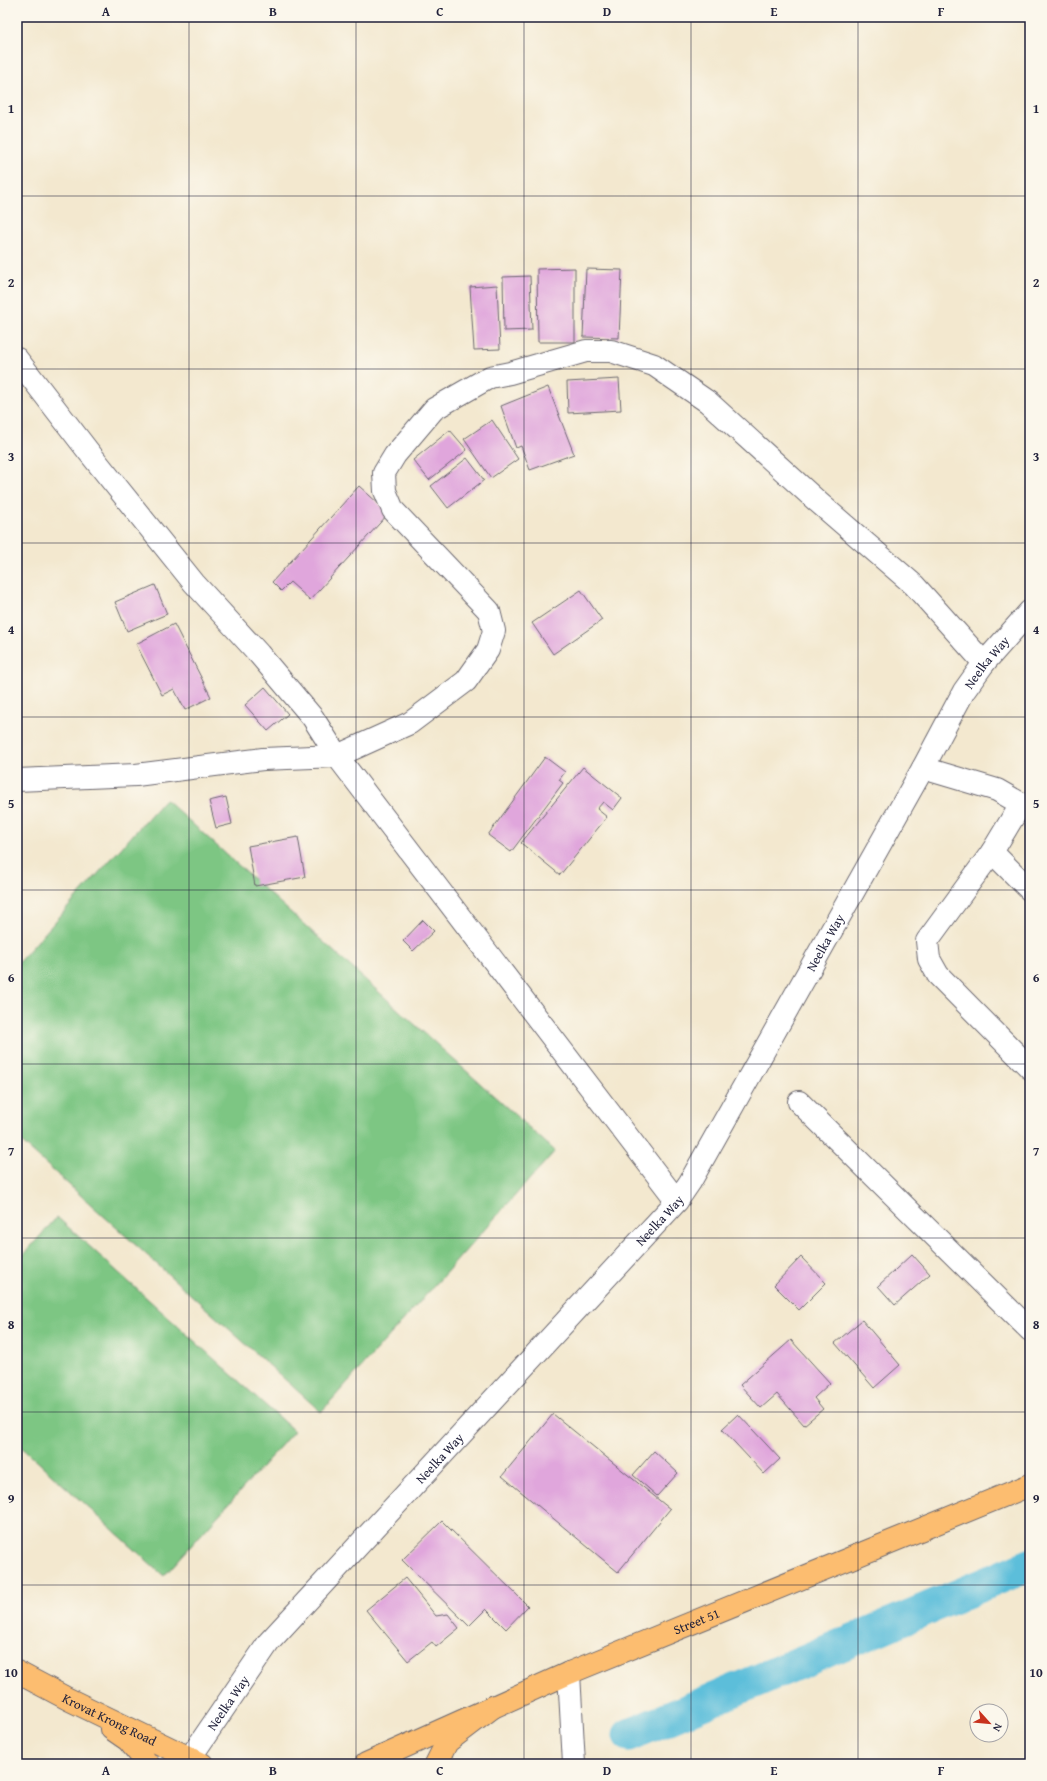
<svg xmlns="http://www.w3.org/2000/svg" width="1047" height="1781" font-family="'Gentium Book Plus',serif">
  <rect width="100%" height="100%" fill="#fbf7ec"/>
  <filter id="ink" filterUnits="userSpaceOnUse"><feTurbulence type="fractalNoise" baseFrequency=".025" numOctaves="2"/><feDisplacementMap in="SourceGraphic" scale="8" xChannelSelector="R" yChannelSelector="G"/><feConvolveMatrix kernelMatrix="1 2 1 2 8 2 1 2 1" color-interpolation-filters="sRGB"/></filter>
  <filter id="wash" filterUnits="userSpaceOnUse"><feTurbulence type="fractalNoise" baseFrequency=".012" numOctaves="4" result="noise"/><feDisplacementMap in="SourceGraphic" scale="16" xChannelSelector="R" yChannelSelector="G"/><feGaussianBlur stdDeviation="0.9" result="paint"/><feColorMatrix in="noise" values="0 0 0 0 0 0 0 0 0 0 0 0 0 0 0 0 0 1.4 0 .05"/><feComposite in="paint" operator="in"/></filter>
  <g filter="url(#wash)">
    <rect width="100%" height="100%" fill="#f3e8cf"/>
    <path fill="#7dc683" stroke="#50745f" d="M 165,799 L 555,1151 L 321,1412 L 17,1138 L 17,964 Z
      M 57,1217 L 294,1431 L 164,1576 L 17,1443 L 17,1262 Z"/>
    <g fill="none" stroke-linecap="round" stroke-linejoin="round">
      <path stroke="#5cbeda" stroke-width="33" d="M 629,1735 L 1030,1565"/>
    </g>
    <g id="blocks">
      <path fill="#e0a6dc" d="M 575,268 L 575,342 L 538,342 L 537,269 Z
        M 586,269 L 622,270 L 619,338 L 583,337 Z
        M 530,276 L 532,330 L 504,331 L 503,277 Z
        M 497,285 L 500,349 L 474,350 L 470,287 Z
        M 619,379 L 621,410 L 568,413 L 567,382 Z
        M 548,387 L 574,454 L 530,470 L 521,446 L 516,448 L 501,406 Z
        M 492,420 L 518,459 L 491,478 L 464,439 Z
        M 450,430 L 467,450 L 429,480 L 413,460 Z
        M 467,458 L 484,480 L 448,508 L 431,486 Z
        M 359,486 L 389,513 L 310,600 L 290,582 L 281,591 L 272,582 Z
        M 155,585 L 167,614 L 127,631 L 115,602 Z
        M 581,590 L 602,620 L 553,654 L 532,623 Z
        M 174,624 L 211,697 L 185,710 L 174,689 L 162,695 L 136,644 Z
        M 265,687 L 288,714 L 268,731 L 245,705 Z
        M 545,757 L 565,772 L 559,780 L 563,783 L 511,852 L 488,835 Z
        M 583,767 L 622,798 L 613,810 L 603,802 L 597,809 L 607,817 L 560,875 L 521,843 Z
        M 226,797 L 232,824 L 216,828 L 209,801 Z
        M 298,837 L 305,877 L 255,886 L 248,846 Z
        M 423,920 L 434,931 L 413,951 L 403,941 Z
        M 912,1254 L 930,1274 L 895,1305 L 878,1286 Z
        M 801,1257 L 826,1283 L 799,1310 L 774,1285 Z
        M 862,1320 L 900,1365 L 874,1388 L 835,1343 Z
        M 791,1340 L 830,1383 L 814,1398 L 823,1409 L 804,1425 L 777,1394 L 761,1408 L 740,1385 Z
        M 553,1414 L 670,1509 L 618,1572 L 502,1476 Z
        M 738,1414 L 780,1459 L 764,1474 L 722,1429 Z
        M 654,1451 L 678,1473 L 657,1496 L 633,1475 Z
        M 442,1521 L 528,1606 L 506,1629 L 486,1609 L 469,1626 L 402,1560 Z
        M 405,1578 L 436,1616 L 448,1614 L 459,1628 L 436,1647 L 432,1642 L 408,1661 L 366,1610 Z"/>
    </g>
  </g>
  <g filter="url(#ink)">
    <use href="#blocks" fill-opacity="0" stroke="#6b676f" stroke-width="1"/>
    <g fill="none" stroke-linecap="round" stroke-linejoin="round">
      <defs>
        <g id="minor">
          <path d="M 17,359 L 88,451 L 194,583 L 259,654 L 313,718 L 337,756 L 677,1201"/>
          <path d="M 923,768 L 997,790 L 1030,809"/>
          <path d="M 17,780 L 136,775 L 263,759 L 337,756 L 410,723 L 466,681 L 488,650 L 494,631 L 489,611 L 393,510 L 385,491 L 384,473 L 395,455 L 434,409 L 490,377 L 510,373 L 586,351 L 611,351 L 654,365 L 708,402 L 818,502 L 914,585 L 984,663"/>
          <path d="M 1021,804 L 992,852 L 927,941 L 929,959 L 938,975 L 1030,1068"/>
          <path d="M 992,852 L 1030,890"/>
          <path d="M 799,1102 L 1030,1330"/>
          <path d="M 569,1673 L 574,1764"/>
          <path id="s1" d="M 190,1758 L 269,1642 L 677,1201 L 690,1182 L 923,768 L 964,691 L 984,663 L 1030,611"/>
        </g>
        <g id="major">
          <path id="s2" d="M 366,1764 L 569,1673 L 1030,1485"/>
        </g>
        <g id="highway">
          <path id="s3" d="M 17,1672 L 68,1699 L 202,1764"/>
          <path d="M 112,1729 L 128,1740 L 148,1764"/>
          <path d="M 436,1764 L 447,1742 L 493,1707"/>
        </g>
      </defs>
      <use href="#minor" stroke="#6b676f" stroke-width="24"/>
      <use href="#major" stroke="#6b676f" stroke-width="24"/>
      <use href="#highway" stroke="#6b676f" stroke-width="24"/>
      <use href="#minor" stroke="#fff" stroke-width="22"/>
      <use href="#major" stroke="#fcbd6f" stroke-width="22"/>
      <use href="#highway" stroke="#fcbd6f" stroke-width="22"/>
    </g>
  </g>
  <path fill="none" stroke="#22223b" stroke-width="1" stroke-opacity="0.55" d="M 189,17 L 189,1764M 356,17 L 356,1764M 524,17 L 524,1764M 691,17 L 691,1764M 858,17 L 858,1764M 17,196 L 1030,196M 17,369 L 1030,369M 17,543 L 1030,543M 17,717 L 1030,717M 17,890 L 1030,890M 17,1064 L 1030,1064M 17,1238 L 1030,1238M 17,1412 L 1030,1412M 17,1585 L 1030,1585"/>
  <g text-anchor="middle" stroke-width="3.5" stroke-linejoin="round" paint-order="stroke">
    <g font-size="13" fill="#22223b" stroke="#fbf7ec">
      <text dy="5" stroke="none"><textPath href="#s1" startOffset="1363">Neelka Way</textPath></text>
      <text dy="5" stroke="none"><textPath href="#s1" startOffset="1039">Neelka Way</textPath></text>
      <text dy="5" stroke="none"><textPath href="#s1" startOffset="715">Neelka Way</textPath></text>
      <text dy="5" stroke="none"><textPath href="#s1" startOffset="391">Neelka Way</textPath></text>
      <text dy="5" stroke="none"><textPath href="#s2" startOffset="360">Street 51</textPath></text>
      <text dy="5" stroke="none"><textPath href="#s1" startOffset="67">Neelka Way</textPath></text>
      <text dy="5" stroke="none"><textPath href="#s3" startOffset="104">Krovat Krong Road</textPath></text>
    </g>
  </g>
  <rect width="1047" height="1781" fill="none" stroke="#fbf7ec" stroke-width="44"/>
  <g transform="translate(989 1723) rotate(117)"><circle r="19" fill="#fbf7ec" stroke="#a4a2a5"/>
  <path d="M0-3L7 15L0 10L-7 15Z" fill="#c8321e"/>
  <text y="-6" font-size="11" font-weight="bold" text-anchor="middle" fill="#22223b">N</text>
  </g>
  <rect x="22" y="22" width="1003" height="1737" fill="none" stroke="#22223b" stroke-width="1.5"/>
  <g font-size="13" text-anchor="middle" font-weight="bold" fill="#22223b">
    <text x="106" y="16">A</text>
    <text x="273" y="16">B</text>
    <text x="440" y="16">C</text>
    <text x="607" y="16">D</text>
    <text x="774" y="16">E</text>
    <text x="941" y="16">F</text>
    <text x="11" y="113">1</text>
    <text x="1036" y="113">1</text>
    <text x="11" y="287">2</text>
    <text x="1036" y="287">2</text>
    <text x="11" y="461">3</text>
    <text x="1036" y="461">3</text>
    <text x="11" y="634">4</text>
    <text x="1036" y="634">4</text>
    <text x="11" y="808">5</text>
    <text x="1036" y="808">5</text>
    <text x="11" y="982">6</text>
    <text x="1036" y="982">6</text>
    <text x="11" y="1156">7</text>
    <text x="1036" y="1156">7</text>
    <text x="11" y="1329">8</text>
    <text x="1036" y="1329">8</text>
    <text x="11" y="1503">9</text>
    <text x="1036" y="1503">9</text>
    <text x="11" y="1677">10</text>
    <text x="1036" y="1677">10</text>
    <text x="106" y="1775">A</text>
    <text x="273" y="1775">B</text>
    <text x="440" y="1775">C</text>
    <text x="607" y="1775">D</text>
    <text x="774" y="1775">E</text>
    <text x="941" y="1775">F</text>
  </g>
</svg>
